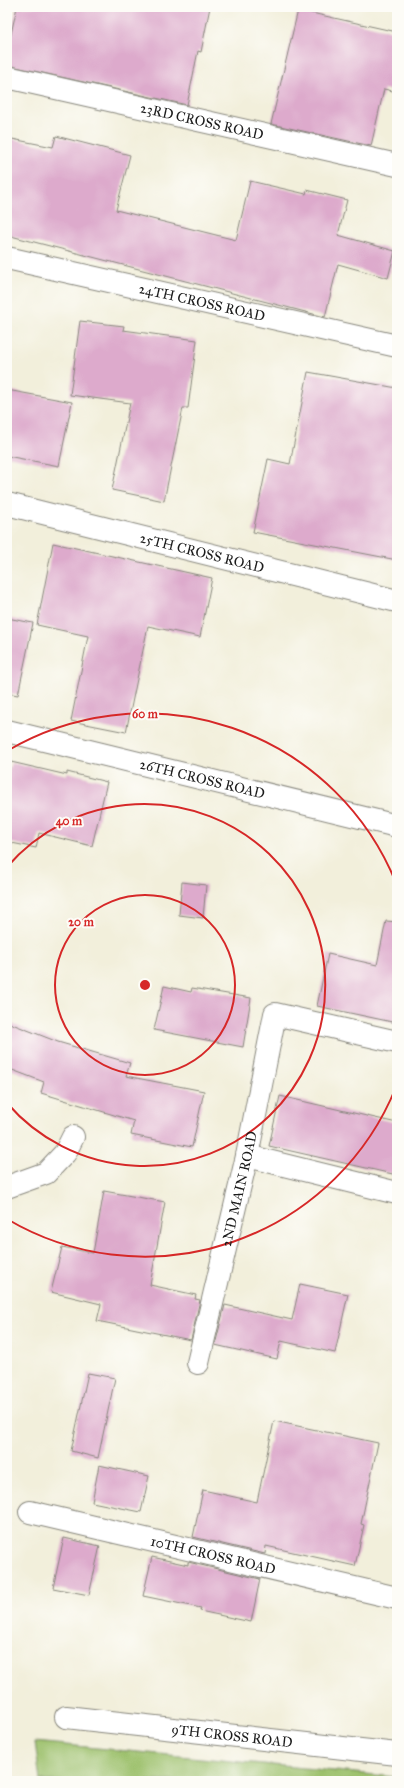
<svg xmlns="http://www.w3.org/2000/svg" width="404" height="1788" font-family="'IM FELL Great Primer',serif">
  <rect width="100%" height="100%" fill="#fdfcf7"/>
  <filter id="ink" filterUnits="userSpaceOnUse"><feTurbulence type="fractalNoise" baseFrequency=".025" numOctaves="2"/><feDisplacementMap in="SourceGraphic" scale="8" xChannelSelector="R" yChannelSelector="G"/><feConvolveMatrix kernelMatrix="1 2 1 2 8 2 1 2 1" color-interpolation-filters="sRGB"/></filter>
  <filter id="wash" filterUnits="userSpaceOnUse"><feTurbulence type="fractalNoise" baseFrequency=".012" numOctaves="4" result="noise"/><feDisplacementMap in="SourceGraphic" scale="16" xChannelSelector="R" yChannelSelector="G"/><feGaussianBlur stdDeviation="0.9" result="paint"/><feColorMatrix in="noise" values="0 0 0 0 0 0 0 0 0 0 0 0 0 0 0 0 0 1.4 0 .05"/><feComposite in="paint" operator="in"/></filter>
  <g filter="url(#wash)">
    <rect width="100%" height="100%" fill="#f2efdb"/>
    <path fill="#9bc06b" stroke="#5c6e44" d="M 35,1742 L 397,1777 L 397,1781 L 40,1781 Z"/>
    <g id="blocks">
      <path fill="#dac" d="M 17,7 L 210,7 L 201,52 L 198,51 L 187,105 L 7,65 L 7,52 Z
        M 298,10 L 397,32 L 397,92 L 384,89 L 371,146 L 271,124 Z
        M 56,136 L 130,155 L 116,210 L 236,240 L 250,181 L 306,194 L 307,190 L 347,200 L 338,235 L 395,251 L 388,278 L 338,264 L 325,317 L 7,235 L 7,138 L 53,147 Z
        M 80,321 L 124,326 L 123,330 L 197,340 L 188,408 L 183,408 L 164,501 L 112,490 L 130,403 L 70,395 Z
        M 308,372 L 397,388 L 397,560 L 253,532 L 268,459 L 290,464 Z
        M 7,390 L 72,402 L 59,466 L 7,456 Z
        M 53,543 L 212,578 L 200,637 L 148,626 L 126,732 L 71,721 L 88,636 L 37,625 Z
        M 7,618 L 33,623 L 18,695 L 7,693 Z
        M 11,762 L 67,775 L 67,772 L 107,782 L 92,846 L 39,833 L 36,848 L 7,842 L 7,780 Z
        M 182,882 L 206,885 L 203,918 L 179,915 Z
        M 386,921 L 397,922 L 397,1023 L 317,1006 L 328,954 L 377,965 Z
        M 164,986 L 191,992 L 192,988 L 251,998 L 243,1047 L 154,1030 Z
        M 7,1022 L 58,1042 L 130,1063 L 126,1076 L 204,1091 L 192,1147 L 131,1135 L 134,1121 L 41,1093 L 44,1082 L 7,1068 Z
        M 280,1096 L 397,1123 L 397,1175 L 269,1146 Z
        M 104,1191 L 165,1202 L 150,1285 L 196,1295 L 195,1299 L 200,1300 L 191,1340 L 97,1321 L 101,1304 L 51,1292 L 62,1247 L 93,1253 Z
        M 300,1284 L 348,1294 L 335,1353 L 281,1341 L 277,1359 L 215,1345 L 225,1305 L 292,1320 Z
        M 88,1373 L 115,1378 L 98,1458 L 71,1451 Z
        M 274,1421 L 378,1443 L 361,1524 L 364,1525 L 355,1566 L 266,1546 L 265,1554 L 193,1537 L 203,1490 L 257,1502 Z
        M 99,1465 L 149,1476 L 141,1512 L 92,1502 Z
        M 64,1538 L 100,1546 L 89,1595 L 53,1588 Z
        M 152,1557 L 188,1565 L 188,1562 L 260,1579 L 251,1622 L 200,1611 L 201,1608 L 143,1596 Z"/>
    </g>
  </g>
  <g filter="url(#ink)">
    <use href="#blocks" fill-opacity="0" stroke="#87867c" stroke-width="1"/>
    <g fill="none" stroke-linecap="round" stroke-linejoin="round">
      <defs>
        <g id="minor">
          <path id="s1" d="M 7,77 L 397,165"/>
          <path id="s2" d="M 7,258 L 397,346"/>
          <path id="s3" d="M 7,504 L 397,601"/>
          <path id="s4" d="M 7,731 L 397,826"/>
          <path d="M 247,1156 L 397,1193"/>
          <path d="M 7,1187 L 46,1173 L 65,1153 L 73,1137"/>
          <path id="s5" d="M 198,1363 L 247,1156 L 275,1014 L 397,1042"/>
          <path id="s6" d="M 30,1512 L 397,1598"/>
          <path id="s7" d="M 66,1717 L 397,1754"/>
        </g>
      </defs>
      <use href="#minor" stroke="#87867c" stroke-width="24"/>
      <use href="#minor" stroke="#fff" stroke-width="22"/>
    </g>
  </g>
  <g fill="none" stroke="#d62828" stroke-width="2">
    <circle cx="145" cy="985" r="90"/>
    <path d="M7 867A181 181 0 1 1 7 1103"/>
    <path d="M396 1087A271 271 0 0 1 7 1219M7 751A271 271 0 0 1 396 883"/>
  </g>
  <g text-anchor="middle" stroke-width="4" stroke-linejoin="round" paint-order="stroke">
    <g font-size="14" fill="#1c1c1c" stroke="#fdfcf7">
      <text dy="5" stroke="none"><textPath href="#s1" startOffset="200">23RD CROSS ROAD</textPath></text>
      <text dy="5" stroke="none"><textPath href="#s2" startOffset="200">24TH CROSS ROAD</textPath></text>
      <text dy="5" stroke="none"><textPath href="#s3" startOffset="201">25TH CROSS ROAD</textPath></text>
      <text dy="5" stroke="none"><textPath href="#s4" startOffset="201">26TH CROSS ROAD</textPath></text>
      <text dy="5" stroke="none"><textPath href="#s5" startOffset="179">2ND MAIN ROAD</textPath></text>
      <text dy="5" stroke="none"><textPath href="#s6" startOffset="188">10TH CROSS ROAD</textPath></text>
      <text dy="5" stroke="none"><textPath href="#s7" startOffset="167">9TH CROSS ROAD</textPath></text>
    </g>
  </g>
  <circle cx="145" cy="985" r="6" fill="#d62828" stroke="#fdfcf7" stroke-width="2"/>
  <g font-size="12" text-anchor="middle" font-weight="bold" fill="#d62828" stroke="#fdfcf7" stroke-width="4" stroke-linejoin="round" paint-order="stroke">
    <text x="145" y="718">60 m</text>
    <text x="69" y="825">40 m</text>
    <text x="81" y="926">20 m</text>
  </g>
  <rect width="404" height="1788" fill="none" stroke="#fdfcf7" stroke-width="24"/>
</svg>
